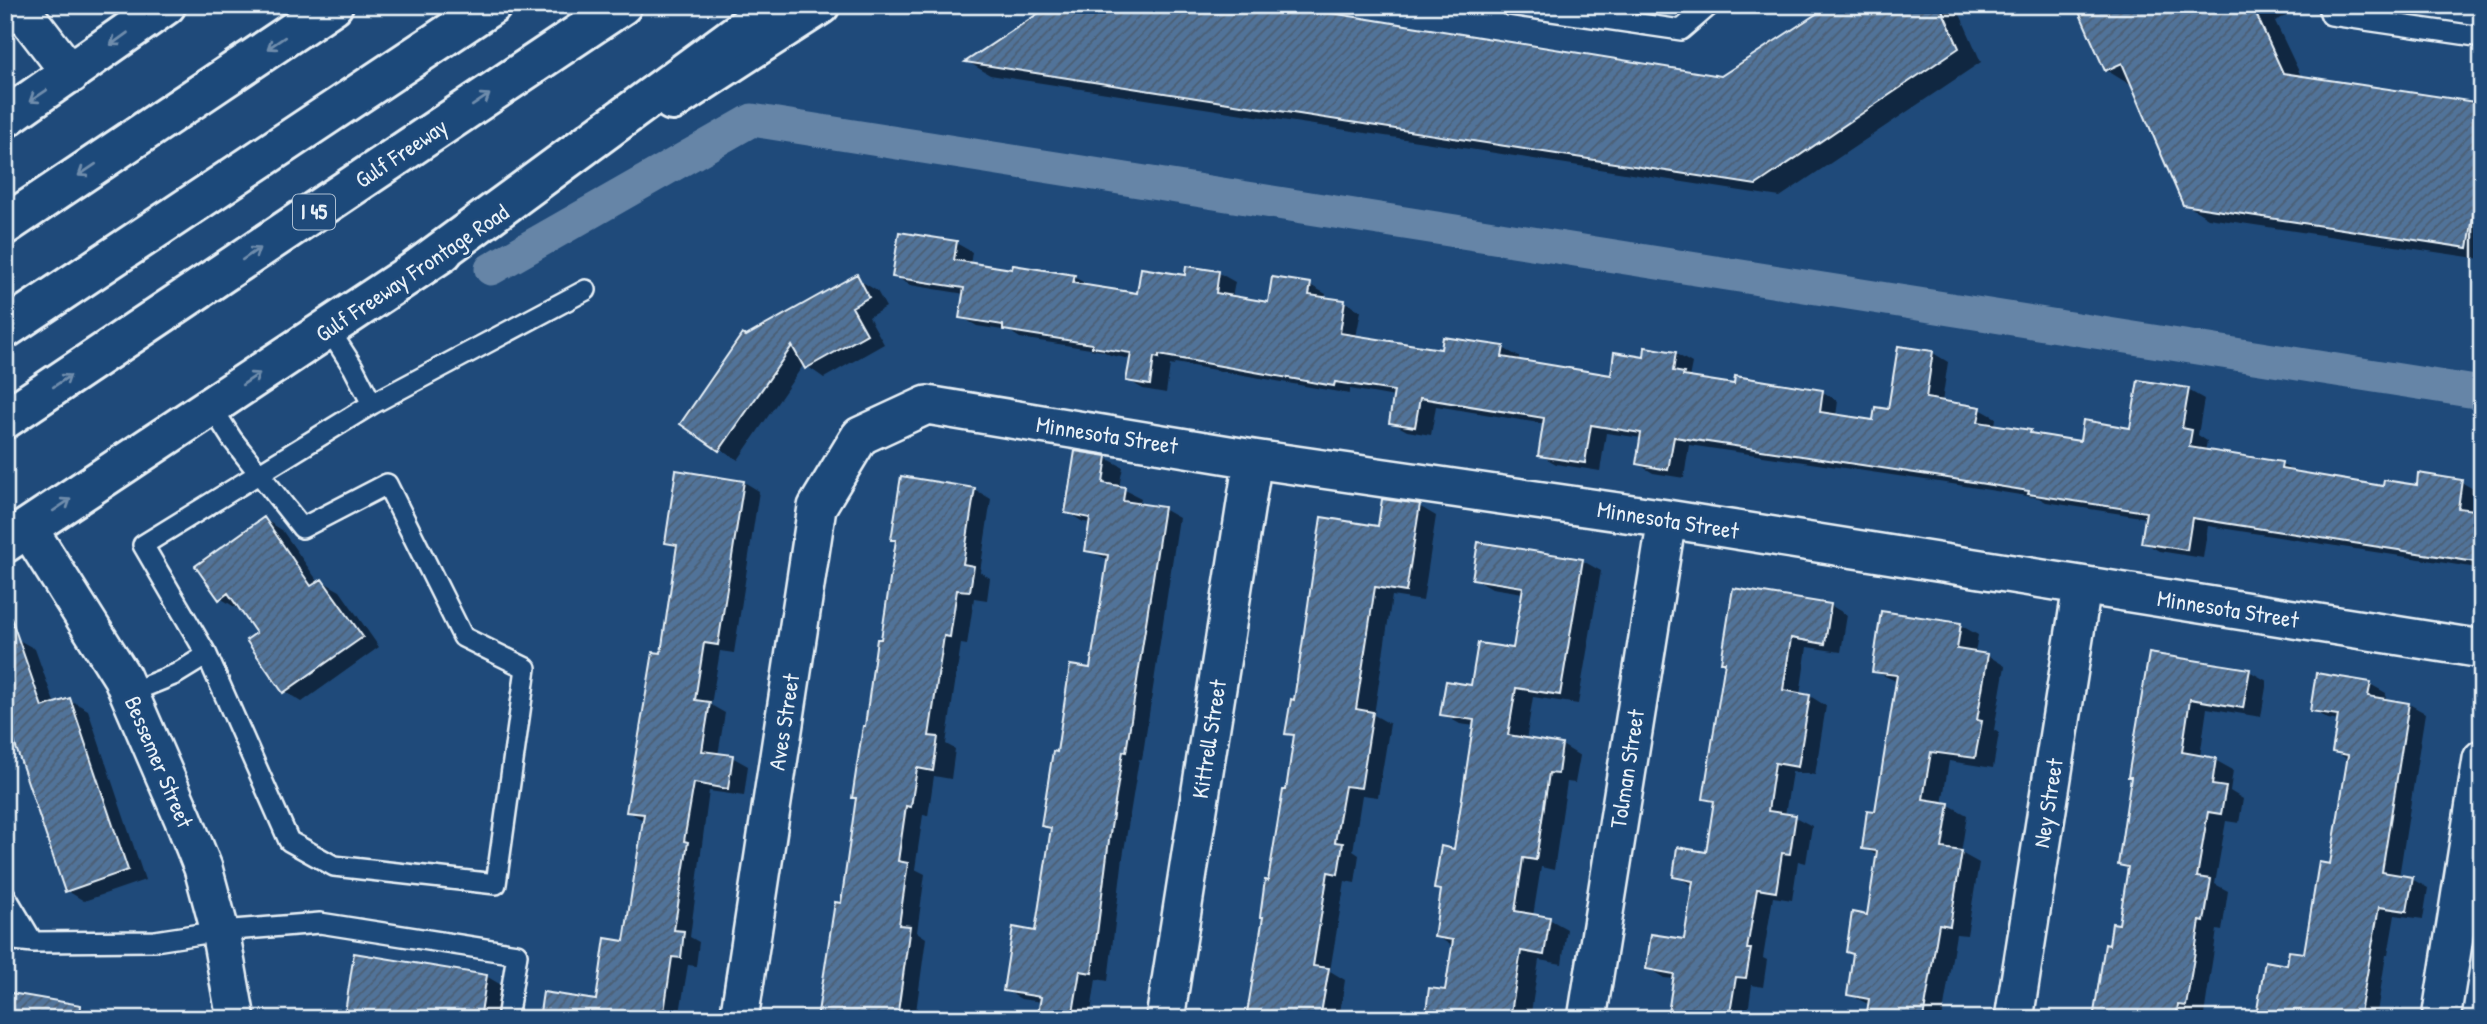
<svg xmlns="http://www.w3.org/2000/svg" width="2487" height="1024" font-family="'Patrick Hand',sans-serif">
  <defs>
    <pattern id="building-hatch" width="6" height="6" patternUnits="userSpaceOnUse" patternTransform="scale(1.75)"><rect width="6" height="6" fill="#517399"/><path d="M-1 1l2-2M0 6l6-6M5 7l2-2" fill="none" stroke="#4c5e72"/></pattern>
  </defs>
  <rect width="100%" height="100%" fill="#1f4a7a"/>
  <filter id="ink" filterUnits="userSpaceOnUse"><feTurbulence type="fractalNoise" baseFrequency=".0143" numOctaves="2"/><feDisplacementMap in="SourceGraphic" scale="14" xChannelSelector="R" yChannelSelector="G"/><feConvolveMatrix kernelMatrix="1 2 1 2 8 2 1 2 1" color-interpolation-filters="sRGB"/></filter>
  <g filter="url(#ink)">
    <path fill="#0007" d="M 1054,5 L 1317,5 L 1323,13 L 1721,78 L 1821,13 L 1818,5 L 1956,5 L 1981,62 L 1780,197 L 990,75 L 968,62 Z
      M 2078,5 L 2302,5 L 2303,8 L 2275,21 L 2302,78 L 2482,105 L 2482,259 L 2208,218 L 2185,204 L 2132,82 L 2129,84 L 2106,70 Z
      M 956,243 L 972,252 L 970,265 L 1074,277 L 1090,286 L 1139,295 L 1186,277 L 1187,268 L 1219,273 L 1235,282 L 1232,298 L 1269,304 L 1310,285 L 1326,294 L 1325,299 L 1345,302 L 1361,311 L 1356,337 L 1443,351 L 1503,348 L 1519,357 L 1519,361 L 1612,377 L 1646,359 L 1647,349 L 1676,354 L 1692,363 L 1689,378 L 1736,386 L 1823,392 L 1838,401 L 1836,416 L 1875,422 L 1890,411 L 1933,353 L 1948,362 L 1942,402 L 1980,409 L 1996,418 L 1995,426 L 2030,432 L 2038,436 L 2081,443 L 2132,430 L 2188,390 L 2204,399 L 2198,435 L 2207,441 L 2205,452 L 2281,464 L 2298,474 L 2384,488 L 2418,487 L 2461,482 L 2477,491 L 2474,512 L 2482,513 L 2482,571 L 2471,567 L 2208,526 L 2203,558 L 2159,551 L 2143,542 L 2147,518 L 2046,502 L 2039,498 L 1952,484 L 1689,445 L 1684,478 L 1653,473 L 1638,464 L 1642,438 L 1606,433 L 1600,471 L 1556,464 L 1540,455 L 1545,424 L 1436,406 L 1431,435 L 1407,431 L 1391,422 L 1395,397 L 1350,389 L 1350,394 L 1175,363 L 1174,366 L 1170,365 L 1166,393 L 1143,389 L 1128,380 L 1131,359 L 1110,355 L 1103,351 L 1020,338 L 1009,331 L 977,326 L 961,317 L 965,294 L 910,285 L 894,276 Z
      M 859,280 L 877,291 L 886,307 L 869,317 L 884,344 L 824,378 L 804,364 L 738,460 L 682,424 L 746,338 Z
      M 1106,458 L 1123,467 L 1119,487 L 1141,498 L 1139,505 L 1163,509 L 1179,518 L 1142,760 L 1139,759 L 1123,857 L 1108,981 L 1096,979 L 1090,1019 L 1039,1019 L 1042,1002 L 1021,999 L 1005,990 L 1036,933 L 1052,831 L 1043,826 L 1058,754 L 1092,670 L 1109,560 L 1087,550 L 1091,523 L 1083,522 L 1067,512 Z
      M 744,482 L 759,491 L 734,653 L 720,651 L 711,705 L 725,713 L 718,755 L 732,757 L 748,766 L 744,796 L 709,791 L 690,937 L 699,942 L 696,966 L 688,965 L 680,1013 L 676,1013 L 675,1019 L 541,1019 L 597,1002 L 626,943 L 643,820 L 627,811 L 662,655 L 678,549 L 667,542 Z
      M 974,489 L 991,499 L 980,572 L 990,578 L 987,600 L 974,598 L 967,645 L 961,644 L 946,744 L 955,749 L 951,779 L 934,776 L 928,816 L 923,815 L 915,869 L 925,874 L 917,932 L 926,938 L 915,1019 L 818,1019 L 842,905 L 858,799 L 854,797 L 898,542 L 893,539 Z
      M 1419,506 L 1436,516 L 1423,601 L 1392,596 L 1374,715 L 1390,724 L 1378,797 L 1362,795 L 1353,851 L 1359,855 L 1355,883 L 1345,881 L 1330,971 L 1345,980 L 1339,1019 L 1247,1019 L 1296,738 L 1287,733 L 1296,702 L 1379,528 Z
      M 264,519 L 282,530 L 319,583 L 322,581 L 340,591 L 379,647 L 302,702 L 284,691 L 258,633 L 240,607 L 238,609 L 220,598 Z
      M 1583,561 L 1601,571 L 1578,704 L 1533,697 L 1526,740 L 1562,745 L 1580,756 L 1575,783 L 1567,782 L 1554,870 L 1541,867 L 1533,916 L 1549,919 L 1567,929 L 1562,964 L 1539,960 L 1530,1019 L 1426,1019 L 1447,992 L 1454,947 L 1436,936 L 1443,892 L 1436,888 L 1455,851 L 1475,726 L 1460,724 L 1442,714 L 1514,650 L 1523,593 L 1492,588 L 1474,578 Z
      M 1830,605 L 1847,615 L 1841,652 L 1807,647 L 1800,695 L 1810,696 L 1826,706 L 1815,775 L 1792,772 L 1785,815 L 1795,817 L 1812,826 L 1806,863 L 1798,861 L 1792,900 L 1773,897 L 1763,958 L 1767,960 L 1763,987 L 1752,985 L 1747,1019 L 1668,1019 L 1675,979 L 1664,978 L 1648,968 L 1685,941 L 1694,886 L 1675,876 L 1707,854 L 1715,804 L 1705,798 L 1727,663 Z
      M 1960,625 L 1978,635 L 1975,653 L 1987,655 L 2005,666 L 1994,730 L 1999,733 L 1993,768 L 1949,761 L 1942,804 L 1949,805 L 1967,815 L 1961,853 L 1979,863 L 1967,935 L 1956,934 L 1942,1019 L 1868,1019 L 1870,1005 L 1848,994 L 1855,955 L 1848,952 L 1869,917 L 1878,856 L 1864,848 L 1877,813 L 1898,682 L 1874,671 Z
      M 17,639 L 35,649 L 55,705 L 70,700 L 88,710 L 145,880 L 84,901 L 66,890 L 10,724 L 5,726 L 5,643 Z
      M 2150,655 L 2249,671 L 2267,681 L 2261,717 L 2207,708 L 2200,757 L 2215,760 L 2233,770 L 2230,791 L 2243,799 L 2239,823 L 2226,821 L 2215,884 L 2228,891 L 2222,931 L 2217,930 L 2204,1015 L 2196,1014 L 2195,1019 L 2095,1019 L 2111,947 L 2121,926 L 2129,870 L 2120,864 Z
      M 2370,684 L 2386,693 L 2385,701 L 2409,704 L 2425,713 L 2399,877 L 2412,879 L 2428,888 L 2423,919 L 2395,915 L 2388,955 L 2386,955 L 2376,1019 L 2275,1018 L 2259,1009 L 2288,967 L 2306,955 L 2332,866 L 2349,760 L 2334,751 L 2339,721 L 2328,719 L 2312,710 Z
      M 486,976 L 510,990 L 505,1019 L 345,1019 Z
      M 5,994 L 147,1019 L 5,1019 Z"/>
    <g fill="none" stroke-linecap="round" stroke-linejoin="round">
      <path stroke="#6685a7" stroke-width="33" d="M 491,269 L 752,120 L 2482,393"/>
    </g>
    <path fill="url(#building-hatch)" stroke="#e8f1f8" stroke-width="2" d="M 1051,5 L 1305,5 L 1307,9 L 1721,76 L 1830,5 L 1940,5 L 1959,48 L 1756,185 L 965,62 Z
      M 2076,5 L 2252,5 L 2283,73 L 2482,103 L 2482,161 L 2468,248 L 2183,205 L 2122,63 L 2105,71 Z
      M 899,232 L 957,241 L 954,260 L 1012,269 L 1013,265 L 1075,275 L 1073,283 L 1137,293 L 1141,268 L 1185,275 L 1186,266 L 1219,271 L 1216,293 L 1268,302 L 1272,277 L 1311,283 L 1309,295 L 1345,300 L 1340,333 L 1441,349 L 1443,337 L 1504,346 L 1502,357 L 1611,375 L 1614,352 L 1644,357 L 1645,347 L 1676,352 L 1673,371 L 1684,373 L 1683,376 L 1734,384 L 1735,376 L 1823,390 L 1820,412 L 1873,420 L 1875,407 L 1888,409 L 1898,346 L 1933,351 L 1926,398 L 1981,407 L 1978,422 L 2031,430 L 2030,433 L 2080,441 L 2083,420 L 2130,428 L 2138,380 L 2189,388 L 2182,428 L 2192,430 L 2189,447 L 2282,462 L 2281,469 L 2383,486 L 2384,480 L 2417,485 L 2418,473 L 2462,480 L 2458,508 L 2482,511 L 2482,563 L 2192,518 L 2187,550 L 2141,543 L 2146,512 L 2028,494 L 2029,491 L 1935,476 L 1674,437 L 1668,470 L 1636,464 L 1641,433 L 1591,425 L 1585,463 L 1538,456 L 1544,418 L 1420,398 L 1415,427 L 1389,423 L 1394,391 L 1335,382 L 1334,386 L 1159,355 L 1159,358 L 1154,357 L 1150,385 L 1126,381 L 1131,353 L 1092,347 L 1092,344 L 1003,330 L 1003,325 L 959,318 L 964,288 L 892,277 Z
      M 857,274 L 869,297 L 852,307 L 867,334 L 805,369 L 792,346 L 719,451 L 680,424 L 742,334 L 746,336 Z
      M 1075,451 L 1107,456 L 1103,483 L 1125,487 L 1123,501 L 1164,507 L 1126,752 L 1123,751 L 1108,847 L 1092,973 L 1080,971 L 1072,1019 L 1037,1019 L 1041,997 L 1003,991 L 1013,927 L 1035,931 L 1051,828 L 1041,826 L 1053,751 L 1057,752 L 1070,665 L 1090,668 L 1108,555 L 1085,551 L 1090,518 L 1065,513 Z
      M 676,470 L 744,481 L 718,645 L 704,643 L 695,700 L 710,702 L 702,751 L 733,755 L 728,789 L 694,783 L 684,841 L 688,842 L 674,930 L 684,931 L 681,958 L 672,957 L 663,1019 L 539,1019 L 543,992 L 596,1000 L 605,938 L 624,941 L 644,814 L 626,812 L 653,652 L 661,653 L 677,545 L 665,543 Z
      M 901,476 L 975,488 L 963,564 L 974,566 L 970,591 L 957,590 L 950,637 L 944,636 L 929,736 L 938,737 L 933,771 L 917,768 L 911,807 L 906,806 L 898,861 L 908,863 L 899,925 L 910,926 L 897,1019 L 817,1019 L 835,902 L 841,903 L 856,798 L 852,798 L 863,726 L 865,726 L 877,639 L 881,639 L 896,540 L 891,540 Z
      M 1382,499 L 1420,504 L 1406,592 L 1375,587 L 1356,709 L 1373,712 L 1361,788 L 1345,786 L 1335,842 L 1343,843 L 1338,874 L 1328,872 L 1313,966 L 1329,968 L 1320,1019 L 1246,1019 L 1263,917 L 1260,917 L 1265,880 L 1268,881 L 1283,790 L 1286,790 L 1294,735 L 1285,734 L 1291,699 L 1294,700 L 1321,517 L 1378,526 Z
      M 264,517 L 311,586 L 322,579 L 363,637 L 283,693 L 246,640 L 256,633 L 228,593 L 219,600 L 195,566 Z
      M 1478,542 L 1583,559 L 1560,695 L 1516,688 L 1508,735 L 1562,744 L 1558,774 L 1549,773 L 1536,860 L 1523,858 L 1515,911 L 1550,917 L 1544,955 L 1521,951 L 1510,1019 L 1425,1019 L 1429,988 L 1445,990 L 1453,940 L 1434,937 L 1441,890 L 1434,889 L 1441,846 L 1454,849 L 1474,720 L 1440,715 L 1446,681 L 1471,685 L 1478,643 L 1513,648 L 1523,587 L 1472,579 Z
      M 1733,588 L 1831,604 L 1825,644 L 1791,638 L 1783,690 L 1810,695 L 1798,767 L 1775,763 L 1768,811 L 1796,815 L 1790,854 L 1782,853 L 1776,892 L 1757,889 L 1747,949 L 1751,949 L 1746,978 L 1736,977 L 1729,1019 L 1708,1019 L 1668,1013 L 1674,974 L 1646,969 L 1651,934 L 1684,939 L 1693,881 L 1673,877 L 1677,847 L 1706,852 L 1714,801 L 1703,799 L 1725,662 L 1721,662 Z
      M 1881,611 L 1961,623 L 1957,649 L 1988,654 L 1977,720 L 1982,721 L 1975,758 L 1931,752 L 1923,799 L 1949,803 L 1942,848 L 1962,851 L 1950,926 L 1939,924 L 1923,1019 L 1866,1019 L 1869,999 L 1847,995 L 1853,954 L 1846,952 L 1852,912 L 1867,915 L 1877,851 L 1862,849 L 1867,810 L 1875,811 L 1897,675 L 1872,672 Z
      M 9,612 L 42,707 L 70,698 L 128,870 L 65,892 L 5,715 L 5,613 Z
      M 2149,653 L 2250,669 L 2243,708 L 2190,699 L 2182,752 L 2216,758 L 2212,785 L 2226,787 L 2221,814 L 2208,812 L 2197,877 L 2211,879 L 2204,922 L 2200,921 L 2186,1006 L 2178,1005 L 2176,1019 L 2093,1019 L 2105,944 L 2109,945 L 2112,923 L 2119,924 L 2128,867 L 2118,865 L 2131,777 L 2128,777 Z
      M 2316,673 L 2371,682 L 2368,696 L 2409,703 L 2382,872 L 2413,877 L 2407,911 L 2379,907 L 2359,1019 L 2316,1019 L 2257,1010 L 2265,961 L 2287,965 L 2289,951 L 2304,953 L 2319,862 L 2330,864 L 2348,755 L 2332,752 L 2338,715 L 2310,711 Z
      M 354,953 L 487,975 L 480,1019 L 344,1019 Z
      M 5,992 L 81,1005 L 80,1019 L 5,1019 Z"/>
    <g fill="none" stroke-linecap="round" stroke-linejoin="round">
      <defs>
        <path id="service" d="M 1510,5 L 1681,30 L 1710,5
          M 2327,5 L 2331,15 L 2482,37
          M 372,404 L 586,290
          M 207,655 L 143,545 L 372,404 L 353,367 L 328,328
          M 129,693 L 176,674 L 207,655 L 289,841 L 334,866 L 496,884 L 526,668 L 463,637 L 387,484 L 302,528 L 232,439 L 211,406
          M 5,895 L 33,942 L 5,939
          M 33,942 L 155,941 L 220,931 L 320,923 L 517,954 L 507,1019"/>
        <path id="minor" d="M 18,5 L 71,74
          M 28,528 L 122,677 L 183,818 L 203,868 L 220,931 L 236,1019
          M 739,1019 L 817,507 L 860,436 L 927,405 L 1253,459 L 1667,519 L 2482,649
          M 1165,1019 L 1253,459
          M 1587,1019 L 1667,519
          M 2014,1019 L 2082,587
          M 2441,1019 L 2482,759"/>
        <path id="secondary" d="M 672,101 L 820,5
          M 5,118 L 166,5
          M 5,543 L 443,252"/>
        <path id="motorway" d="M 5,225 L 333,5
          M 417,269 L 776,5
          M 5,329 L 492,5
          M 5,419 L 622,5"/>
      </defs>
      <use href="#service" stroke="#e8f1f8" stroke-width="24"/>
      <use href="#minor" stroke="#e8f1f8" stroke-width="42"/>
      <use href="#secondary" stroke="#e8f1f8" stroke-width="44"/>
      <use href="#motorway" stroke="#e8f1f8" stroke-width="44"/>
      <use href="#service" stroke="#1f4a7a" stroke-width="19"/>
      <use href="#minor" stroke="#1f4a7a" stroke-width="37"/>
      <use href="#secondary" stroke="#1f4a7a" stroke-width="38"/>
      <use href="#motorway" stroke="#1f4a7a" stroke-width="38"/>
    </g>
    <defs><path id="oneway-shaft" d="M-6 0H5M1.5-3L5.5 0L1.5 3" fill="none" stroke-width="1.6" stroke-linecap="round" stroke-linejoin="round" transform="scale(1.75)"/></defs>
    <g stroke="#6f8dac">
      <use href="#oneway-shaft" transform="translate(119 39) rotate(144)"/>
      <use href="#oneway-shaft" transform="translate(276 43) rotate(146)"/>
      <use href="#oneway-shaft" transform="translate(38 96) rotate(146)"/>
      <use href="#oneway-shaft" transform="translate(481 100) rotate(-34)"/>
      <use href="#oneway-shaft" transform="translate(87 170) rotate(146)"/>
      <use href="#oneway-shaft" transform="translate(251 254) rotate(-34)"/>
      <use href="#oneway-shaft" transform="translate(251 379) rotate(-34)"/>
      <use href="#oneway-shaft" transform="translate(62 381) rotate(-34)"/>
      <use href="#oneway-shaft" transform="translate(62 505) rotate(-34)"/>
    </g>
  </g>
  <g text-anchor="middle" stroke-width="6" stroke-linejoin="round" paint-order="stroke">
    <rect fill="#1f4a7a" stroke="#acbfd2" stroke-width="2" x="293" y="194.5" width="42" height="35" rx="5"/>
    <g font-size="21" font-weight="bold" fill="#e8f1f8">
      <text x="314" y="219">I 45</text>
    </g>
    <g font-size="23" fill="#e8f1f8" stroke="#1f4a7a">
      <text transform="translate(401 153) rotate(-34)" y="8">Gulf Freeway</text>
      <text transform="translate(412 273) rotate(-34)" y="8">Gulf Freeway Frontage Road</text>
      <text transform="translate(1107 435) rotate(9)" y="8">Minnesota Street</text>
      <text transform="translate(1668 520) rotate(9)" y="8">Minnesota Street</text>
      <text transform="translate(2228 609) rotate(9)" y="8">Minnesota Street</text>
      <text transform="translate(784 722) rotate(-81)" y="8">Aves Street</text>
      <text transform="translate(1209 739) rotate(-81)" y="8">Kittrell Street</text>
      <text transform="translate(159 762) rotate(67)" y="8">Bessemer Street</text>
      <text transform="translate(1627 769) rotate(-81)" y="8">Tolman Street</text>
      <text transform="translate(2048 803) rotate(-81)" y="8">Ney Street</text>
    </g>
  </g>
  <rect width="2487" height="1024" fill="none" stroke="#1f4a7a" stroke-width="28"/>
  <rect x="14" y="14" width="2459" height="996" fill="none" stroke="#e8f1f8" stroke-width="2.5" filter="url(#ink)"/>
</svg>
